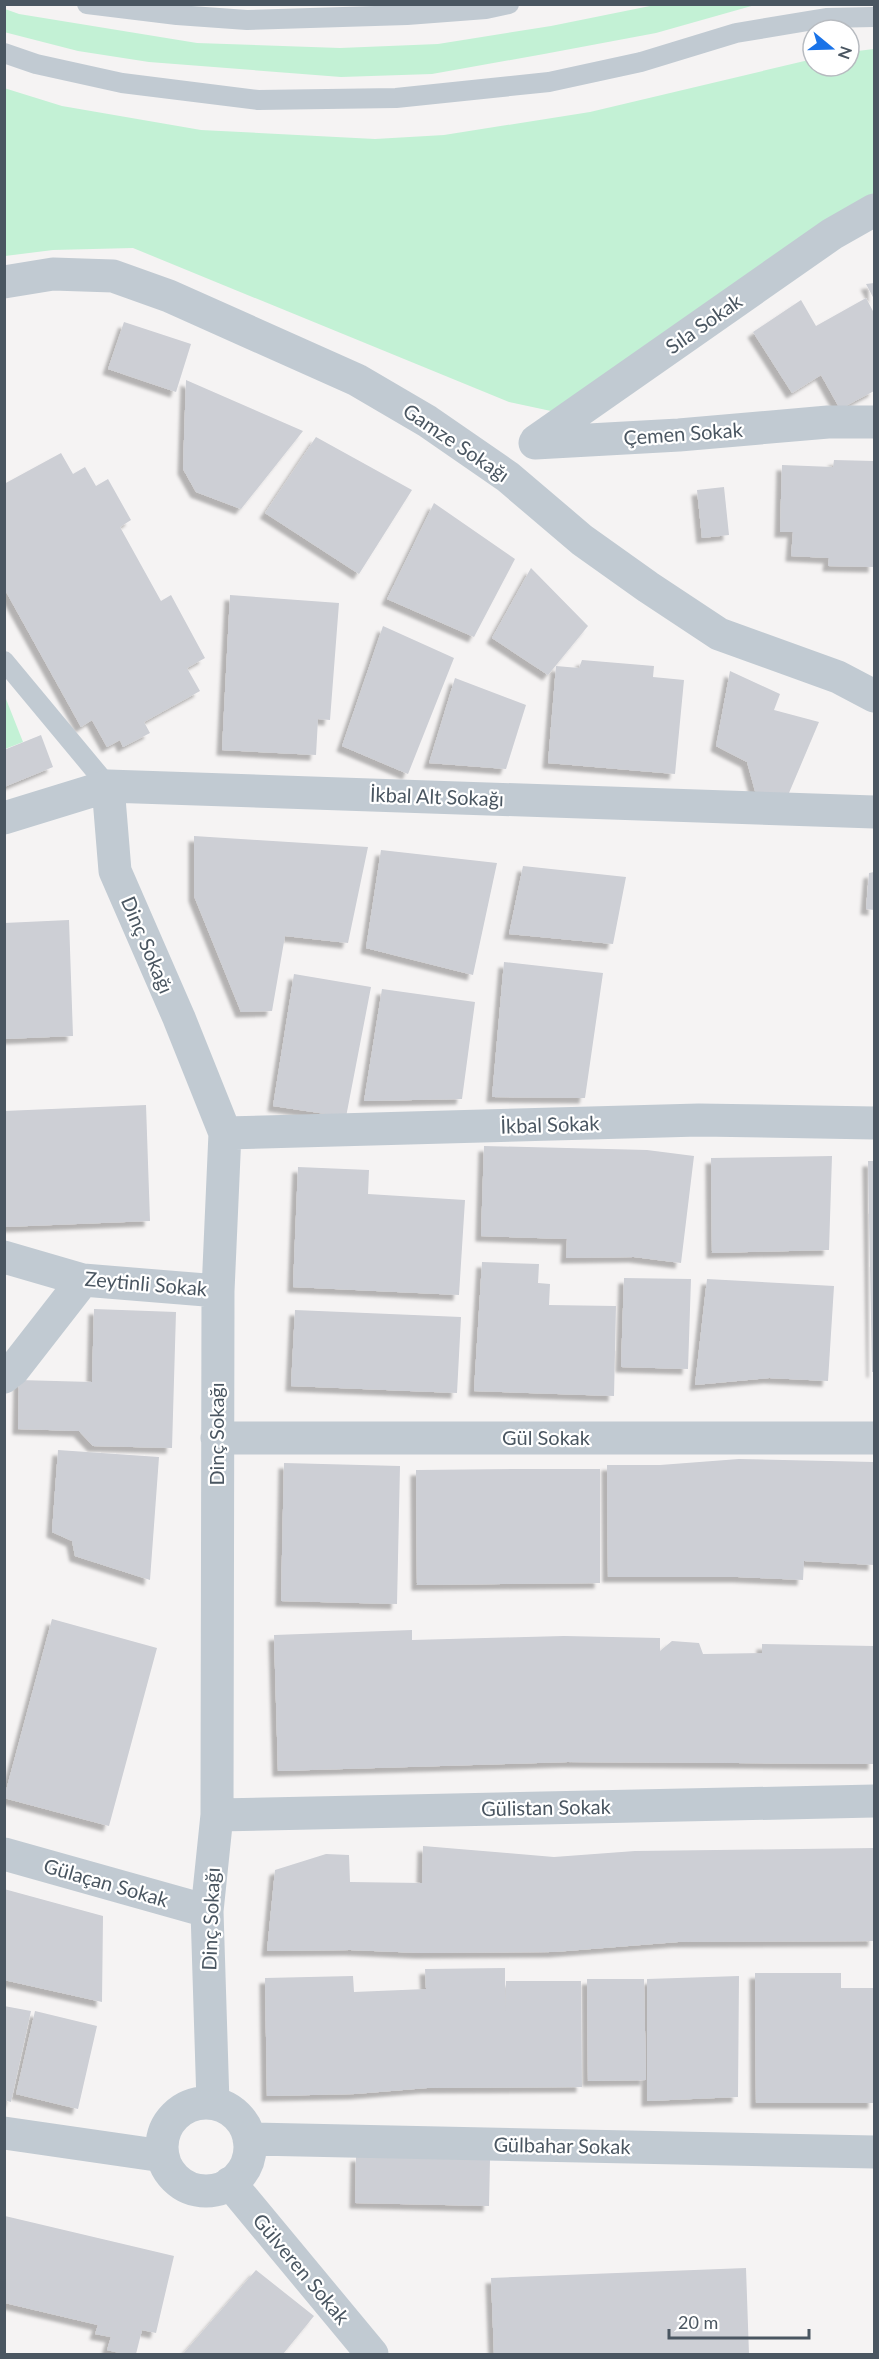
<svg xmlns="http://www.w3.org/2000/svg" width="879" height="2359" font-family="Lato,sans-serif">
  <defs>
    <filter id="shadow"><feDropShadow dx="-5.5" dy="5.5" stdDeviation="1.5" flood-color="#0004"/></filter>
  </defs>
  <rect width="100%" height="100%" fill="#f5f3f3"/>
  <path fill="#c3f1d5" d="M 655,5 L 755,5 L 656,33 L 544,54 L 432,74 L 341,77 L 149,62 L 78,51 L 4,32 L 5,9 L 19,14 L 197,43 L 340,48 L 438,44 L 551,26 Z
    M 874,49 L 874,200 L 551,411 L 509,402 L 133,248 L 53,250 L 5,256 L 4,88 L 62,106 L 201,130 L 375,139 L 444,135 L 590,112 L 813,59 L 813,66 L 849,66 L 849,52 Z
    M 6,699 L 23,742 L 5,749 L 4,700 Z"/>
  <path fill="#cdcfd5" filter="url(#shadow)" d="M 874,283 L 874,299 L 866,284 Z
    M 866,298 L 874,313 L 874,391 L 840,409 L 821,375 L 792,393 L 753,332 L 801,300 L 816,326 Z
    M 124,322 L 191,344 L 176,392 L 108,369 Z
    M 186,380 L 303,431 L 241,509 L 196,492 L 183,469 Z
    M 316,437 L 412,490 L 359,574 L 265,513 Z
    M 61,453 L 73,474 L 85,467 L 96,486 L 108,479 L 131,520 L 120,527 L 161,601 L 171,595 L 205,658 L 187,668 L 200,691 L 144,722 L 150,733 L 123,747 L 120,740 L 107,747 L 92,720 L 81,727 L 4,588 L 4,484 Z
    M 834,460 L 874,461 L 874,567 L 828,566 L 829,558 L 791,556 L 793,532 L 780,532 L 782,465 L 833,467 Z
    M 724,487 L 729,535 L 702,538 L 697,490 Z
    M 434,503 L 515,559 L 474,637 L 387,599 Z
    M 531,568 L 588,626 L 548,675 L 492,638 Z
    M 230,595 L 339,603 L 330,720 L 318,719 L 316,755 L 222,750 Z
    M 383,626 L 454,658 L 408,774 L 342,746 Z
    M 582,660 L 654,666 L 653,677 L 684,680 L 675,774 L 548,763 L 556,666 L 579,668 Z
    M 730,671 L 780,694 L 774,710 L 819,722 L 786,800 L 755,791 L 747,762 L 716,746 Z
    M 455,678 L 526,705 L 506,769 L 429,763 Z
    M 41,735 L 53,767 L 4,787 L 4,750 Z
    M 194,836 L 368,847 L 348,943 L 285,936 L 272,1011 L 241,1012 L 194,896 Z
    M 381,850 L 497,863 L 473,975 L 366,948 Z
    M 523,866 L 626,877 L 613,944 L 509,934 Z
    M 874,872 L 874,910 L 866,909 L 869,873 Z
    M 69,920 L 73,1036 L 4,1039 L 4,923 Z
    M 504,962 L 603,973 L 585,1098 L 492,1097 Z
    M 294,974 L 371,987 L 346,1117 L 273,1106 Z
    M 382,989 L 475,1002 L 462,1099 L 364,1101 Z
    M 146,1105 L 150,1221 L 4,1227 L 4,1111 Z
    M 484,1146 L 647,1150 L 694,1156 L 681,1263 L 634,1257 L 566,1258 L 567,1239 L 481,1236 Z
    M 832,1156 L 829,1250 L 712,1253 L 711,1158 Z
    M 868,1161 L 874,1161 L 874,1372 L 872,1372 Z
    M 298,1167 L 369,1170 L 368,1194 L 465,1200 L 459,1295 L 293,1287 Z
    M 482,1262 L 539,1264 L 538,1283 L 550,1284 L 549,1305 L 616,1306 L 614,1396 L 474,1391 Z
    M 624,1278 L 691,1279 L 688,1369 L 621,1367 Z
    M 707,1279 L 834,1286 L 828,1381 L 769,1378 L 695,1385 Z
    M 94,1309 L 176,1312 L 172,1448 L 93,1446 L 79,1431 L 18,1429 L 19,1380 L 92,1382 Z
    M 295,1310 L 461,1317 L 457,1393 L 291,1386 Z
    M 58,1450 L 159,1457 L 150,1580 L 75,1556 L 72,1541 L 52,1532 Z
    M 739,1459 L 874,1462 L 874,1565 L 804,1561 L 803,1580 L 738,1577 L 608,1577 L 607,1465 L 660,1465 Z
    M 284,1463 L 400,1466 L 397,1604 L 281,1601 Z
    M 516,1469 L 600,1469 L 600,1583 L 417,1585 L 416,1470 Z
    M 52,1619 L 157,1648 L 109,1826 L 4,1798 Z
    M 412,1630 L 412,1640 L 564,1636 L 660,1638 L 660,1651 L 672,1641 L 699,1643 L 703,1654 L 762,1653 L 762,1644 L 874,1646 L 874,1764 L 568,1762 L 278,1771 L 274,1635 Z
    M 423,1846 L 554,1857 L 635,1851 L 874,1848 L 874,1941 L 678,1942 L 554,1952 L 421,1953 L 350,1950 L 267,1951 L 275,1870 L 326,1854 L 349,1855 L 350,1882 L 422,1883 Z
    M 4,1889 L 103,1916 L 102,2002 L 4,1980 Z
    M 505,1968 L 505,2011 L 506,1981 L 581,1981 L 582,2087 L 427,2088 L 355,2094 L 267,2096 L 265,1978 L 353,1976 L 354,1992 L 426,1989 L 425,1969 Z
    M 755,1973 L 841,1973 L 841,1988 L 874,1988 L 874,2103 L 756,2103 Z
    M 739,1976 L 738,2097 L 647,2101 L 647,1979 Z
    M 587,1979 L 644,1979 L 646,2080 L 588,2081 Z
    M 4,2006 L 31,2011 L 11,2102 L 4,2100 Z
    M 35,2011 L 97,2026 L 78,2109 L 16,2094 Z
    M 356,2156 L 490,2159 L 489,2206 L 355,2203 Z
    M 5,2216 L 174,2256 L 156,2333 L 142,2330 L 136,2354 L 124,2354 L 107,2350 L 111,2337 L 95,2334 L 98,2325 L 5,2303 Z
    M 746,2268 L 749,2354 L 494,2354 L 491,2278 Z
    M 256,2270 L 314,2316 L 283,2354 L 183,2354 Z"/>
  <g fill="none" stroke-linecap="round" stroke-linejoin="round">
    <path stroke="#c1cad2" stroke-width="20" d="M 87,4 L 177,15 L 247,20 L 407,15 L 486,9 L 509,4
      M 4,53 L 36,64 L 122,83 L 258,100 L 396,98 L 549,82 L 641,62 L 736,33 L 826,18 L 874,17
      M 4,661 L 108,786"/>
    <path stroke="#c1cad2" stroke-width="33" d="M 4,282 L 53,274 L 113,276 L 169,296 L 357,380 L 427,421 L 508,477 L 582,540 L 648,587 L 719,634 L 838,677 L 874,696
      M 536,441 L 832,234 L 874,210
      M 535,443 L 679,435 L 828,422 L 874,422
      M 108,786 L 115,871 L 179,1018 L 225,1133 L 218,1291 L 217,1815 L 207,1911 L 213,2103
      M 4,818 L 108,786 L 874,812
      M 225,1133 L 699,1120 L 874,1123
      M 4,1257 L 83,1280 L 218,1291
      M 4,1377 L 13,1370 L 83,1280
      M 217,1438 L 874,1438
      M 217,1815 L 874,1801
      M 4,1854 L 207,1911
      M162 2147a44 44 0 1 1 88 0a44 44 0 1 1-88 0Z
      M 4,2133 L 163,2156
      M 249,2139 L 874,2152
      M 230,2183 L 372,2354"/>
  </g>
  <g text-anchor="middle" stroke-width="4.5" stroke-linejoin="round" paint-order="stroke">
    <g font-size="20" fill="#4a5661" stroke="#fff">
      <text transform="translate(704 324) rotate(-35)" y="7">Sıla Sokak</text>
      <text transform="translate(683 434) rotate(-4)" y="7">Çemen Sokak</text>
      <text transform="translate(456 443) rotate(34)" y="7">Gamze Sokağı</text>
      <text transform="translate(437 797) rotate(2)" y="7">İkbal Alt Sokağı</text>
      <text transform="translate(147 945) rotate(67)" y="7">Dinç Sokağı</text>
      <text transform="translate(550 1125) rotate(-2)" y="7">İkbal Sokak</text>
      <text transform="translate(146 1284) rotate(5)" y="7">Zeytinli Sokak</text>
      <text transform="translate(217 1434) rotate(-90)" y="7">Dinç Sokağı</text>
      <text x="546" y="1445">Gül Sokak</text>
      <text transform="translate(546 1808) rotate(-1)" y="7">Gülistan Sokak</text>
      <text transform="translate(106 1883) rotate(16)" y="7">Gülaçan Sokak</text>
      <text transform="translate(211 1919) rotate(-88)" y="7">Dinç Sokağı</text>
      <text transform="translate(562 2146) rotate(1)" y="7">Gülbahar Sokak</text>
      <text transform="translate(301 2269) rotate(50)" y="7">Gülveren Sokak</text>
    </g>
  </g>
  <rect width="879" height="2359" fill="none" stroke="#4a5661" stroke-width="12"/>
  <g transform="translate(831 48) rotate(109)"><circle r="28" fill="#ffffff" stroke="#b7bbc0" stroke-width="1.5"/>
  <path d="M0-4.5L10 22L0 15L-10 22Z" fill="#1a73e8"/>
  <text y="-9" font-size="16" font-weight="bold" text-anchor="middle" fill="#4a5661">N</text>
  </g>
  <path d="M669 2329v9h140v-9" fill="none" stroke="#4a5661" stroke-width="3"/>
  <text x="678" y="2329" font-size="18" fill="#4a5661" stroke="#ffffff" stroke-width="4.5" paint-order="stroke">20 m</text>
</svg>
